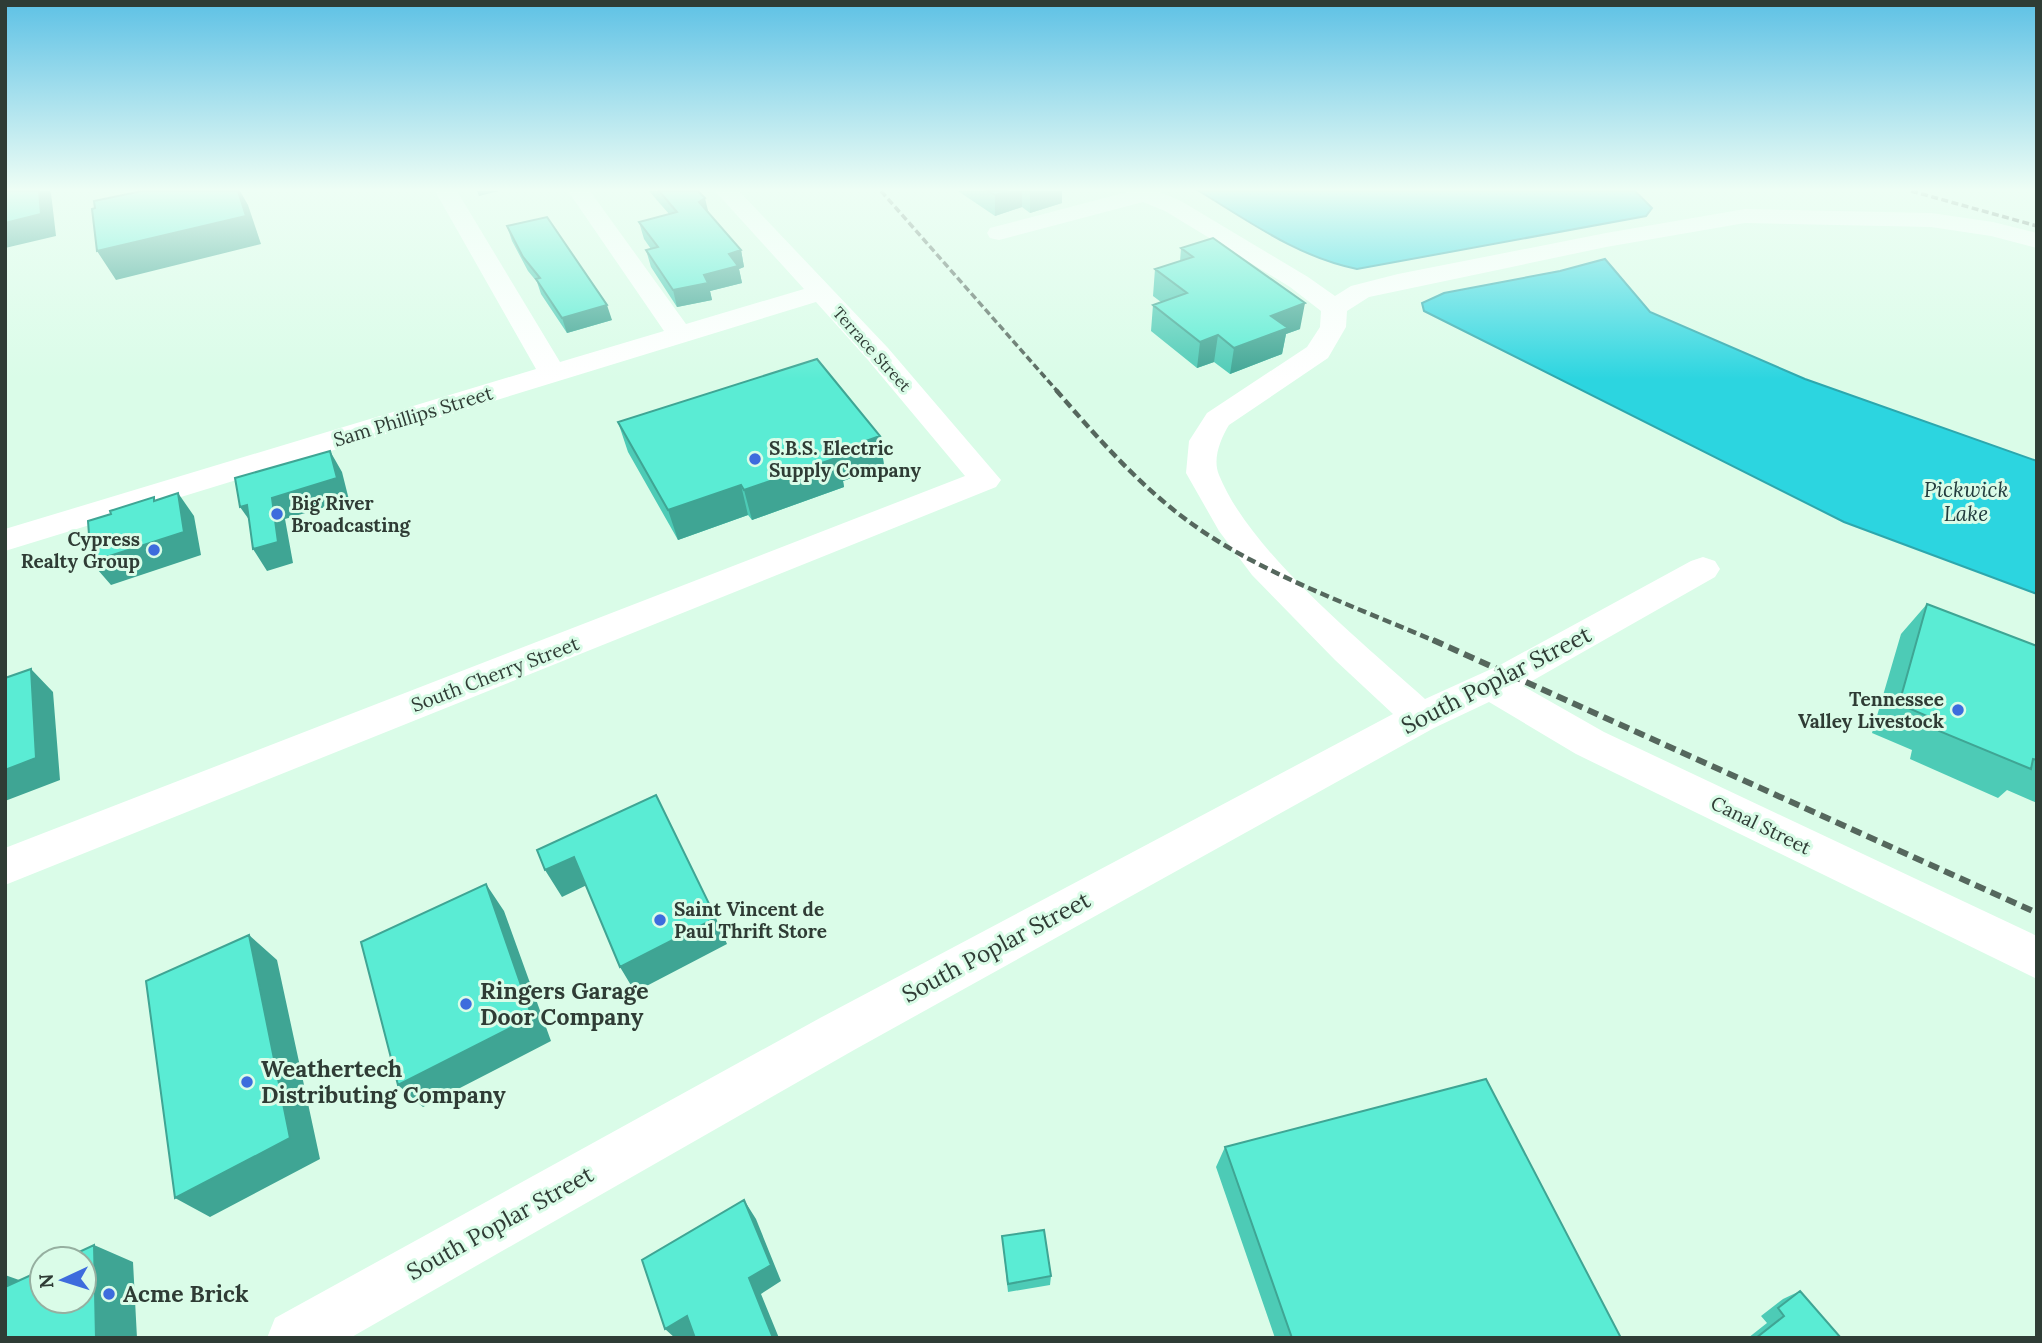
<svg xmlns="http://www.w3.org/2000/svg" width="2042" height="1343" font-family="Lora,serif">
  <rect width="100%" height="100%" fill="#dafce8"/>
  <path fill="#2cd5e0" stroke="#2da7ad" stroke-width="2" d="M 1199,191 L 1635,191 L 1652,208 L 1646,216 L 1357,269 C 1298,257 1250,222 1199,191 Z
    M 1605,259 L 1650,312 L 1805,379 L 2037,461 L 2037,594 L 1844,522 L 1424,311 L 1422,303 L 1444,293 L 1560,271 Z"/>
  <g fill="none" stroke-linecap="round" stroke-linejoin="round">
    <path fill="#fff" fill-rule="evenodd" d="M 435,191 L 457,191 L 560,362 L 664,331 L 568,191 L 590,191 L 686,324 L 804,289 L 715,191 L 739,191 L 888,348 L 1001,480 L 996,487 L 5,885 L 5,848 L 965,476 L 868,360 L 816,302 L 5,551 L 5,529 L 536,369 Z
      M 1131,191 L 1157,191 L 1181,201 L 1308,277 L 1335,296 L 1351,286 L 1398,274 L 1606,233 L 1745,209 L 1931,213 L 1993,222 L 2037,233 L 2037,248 L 1991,236 L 1931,227 L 1745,223 L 1606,247 L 1369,297 L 1347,311 L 1346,327 L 1328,358 L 1229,425 C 1221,438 1212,459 1219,475 C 1250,552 1363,643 1425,699 L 1500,665 L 1691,561 L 1703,557 L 1715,561 L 1720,569 L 1715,577 L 1523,686 L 1604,732 L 2037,936 L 2037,979 L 1576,754 L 1489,702 L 1434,728 L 854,1050 L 350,1338 L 267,1338 L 275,1318 L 820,1018 L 1393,714 L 1335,660 L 1252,575 L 1219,531 L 1186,473 L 1189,441 L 1207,413 L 1307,347 L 1320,327 L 1321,311 L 1290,287 L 1165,211 L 1143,202 L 999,240 L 990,238 L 987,233 L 990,228 Z"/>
    <path stroke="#55675d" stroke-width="3.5" stroke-dasharray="7 3.5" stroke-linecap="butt" d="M 881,191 L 1058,392
      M 1911,191 L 2037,226"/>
    <path stroke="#55675d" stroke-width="4.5" stroke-dasharray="9 4.5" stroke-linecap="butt" d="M 1056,390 C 1096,436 1135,481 1184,518 C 1255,572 1354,606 1437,642"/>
    <path stroke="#55675d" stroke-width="6" stroke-dasharray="11 6" stroke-linecap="butt" d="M 1433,640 L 2037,913"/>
  </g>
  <path fill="#4dcbb6" d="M 649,191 L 698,191 L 709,213 L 741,250 L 744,267 L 739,269 L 742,283 L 710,291 L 712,300 L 677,307 L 651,267 L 646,250 L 651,249 L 644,239 L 639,222 L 669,214 Z
    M 958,191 L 1062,191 L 1062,203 L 1030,213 L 1022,207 L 995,216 Z
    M 507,226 L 612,320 L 567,333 L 541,294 L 537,282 L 528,271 L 512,241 Z
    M 1181,248 L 1300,329 L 1286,334 L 1282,354 L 1230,374 L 1214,362 L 1197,368 L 1151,331 L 1153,305 L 1161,302 L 1153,296 L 1155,269 L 1180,262 Z
    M 618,422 L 880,436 L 884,466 L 843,481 L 844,487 L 752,520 L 748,515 L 678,540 L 628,452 Z
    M 1927,604 L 2037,646 L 2037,803 L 2007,790 L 1998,798 L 1910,759 L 1912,750 L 1872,733 L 1901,634 Z
    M 1225,1147 L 1621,1338 L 1275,1338 L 1216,1167 Z
    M 1002,1236 L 1051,1276 L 1050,1285 L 1008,1292 Z
    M 1800,1291 L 1841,1338 L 1748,1338 L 1767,1323 L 1761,1316 L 1783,1299 Z"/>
  <path fill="#3fa594" d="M 39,191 L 50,191 L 51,193 L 56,236 L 5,248 L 5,223 Z
    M 238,191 L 240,191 L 248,205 L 261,244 L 116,280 L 97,251 Z
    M 477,191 L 499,191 L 479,196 Z
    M 1008,191 L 1022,191 L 1022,207 L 995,216 L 995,195 Z
    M 1034,191 L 1062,191 L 1062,203 L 1030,213 L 1030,192 Z
    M 705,198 L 709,215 L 699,202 Z
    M 741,250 L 744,267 L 739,269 L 742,283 L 710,291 L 712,300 L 677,307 L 673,290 L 704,275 L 729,254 Z
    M 1305,303 L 1300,329 L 1286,334 L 1282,354 L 1230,374 L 1234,348 L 1271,316 Z
    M 607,305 L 612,320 L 567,333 L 562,318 Z
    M 1218,335 L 1214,362 L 1197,368 L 1200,342 Z
    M 880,436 L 884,466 L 843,481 L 844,487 L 752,520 L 744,490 L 835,452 Z
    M 330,451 L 342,472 L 349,500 L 285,519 L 293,563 L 267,571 L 253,549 L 272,498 Z
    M 741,485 L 748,515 L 678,540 L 668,510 Z
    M 178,493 L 194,516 L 201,555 L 111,585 L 91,562 Z
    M 247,505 L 255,528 L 240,507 Z
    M 31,669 L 53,692 L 60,780 L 5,801 L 5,770 Z
    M 574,857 L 589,884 L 562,897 L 545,870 Z
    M 486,884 L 504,911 L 551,1041 L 423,1107 L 398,1085 Z
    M 716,918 L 727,944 L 635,992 L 620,967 Z
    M 249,935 L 277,960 L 320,1159 L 210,1217 L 175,1198 Z
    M 744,1200 L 756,1219 L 781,1281 L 761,1294 L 779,1338 L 773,1338 L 749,1278 Z
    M 94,1245 L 133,1262 L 137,1338 L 96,1338 Z
    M 5,1275 L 36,1286 L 5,1299 Z
    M 687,1316 L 702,1331 L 691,1338 L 675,1338 L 665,1329 Z"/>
  <path fill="#5aecd4" stroke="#3fa594" stroke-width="2" d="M 5,191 L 39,191 L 41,214 L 5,223 Z
    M 142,191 L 238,191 L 246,216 L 97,251 L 92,209 L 95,208 L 94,201 Z
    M 659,191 L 698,191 L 705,198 L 699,202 L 741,250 L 729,254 L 738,266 L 704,275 L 708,283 L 673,290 L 646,250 L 658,247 L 639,222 L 677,212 Z
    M 988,191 L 1008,191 L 995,195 Z
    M 547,217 L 607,305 L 562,318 L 536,279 L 540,278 L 523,257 L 507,226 Z
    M 1213,238 L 1305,303 L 1271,316 L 1288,328 L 1234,348 L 1218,335 L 1200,342 L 1153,305 L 1187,293 L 1155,269 L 1193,257 L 1181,248 Z
    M 817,359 L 880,436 L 835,452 L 839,457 L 744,490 L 741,485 L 668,510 L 618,422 Z
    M 330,451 L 337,478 L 272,498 L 278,542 L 253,549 L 247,505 L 240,507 L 235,478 Z
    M 178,493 L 184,532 L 91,562 L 88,521 L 111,514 L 110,511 L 154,497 L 154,501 Z
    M 1927,604 L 2037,646 L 2037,760 L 2033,759 L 2031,769 L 1939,731 L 1941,722 L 1899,704 Z
    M 31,669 L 36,758 L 5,770 L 5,678 Z
    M 656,795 L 716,918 L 620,967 L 574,857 L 545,870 L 537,850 Z
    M 486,884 L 532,1017 L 398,1085 L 361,942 Z
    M 249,935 L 290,1138 L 175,1198 L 146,981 Z
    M 1486,1079 L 1621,1338 L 1292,1338 L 1225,1147 Z
    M 744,1200 L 771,1265 L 749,1278 L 773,1338 L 695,1338 L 687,1316 L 665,1329 L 642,1260 Z
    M 1044,1230 L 1051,1276 L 1008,1284 L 1002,1236 Z
    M 94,1245 L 96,1338 L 5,1338 L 5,1287 L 42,1270 L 42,1301 L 84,1301 L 84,1259 L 64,1259 Z
    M 1800,1291 L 1841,1338 L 1756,1338 L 1784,1316 L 1778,1308 Z"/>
  <linearGradient id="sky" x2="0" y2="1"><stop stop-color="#5dc1e5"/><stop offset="0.5" stop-color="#eefef5"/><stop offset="1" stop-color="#eefef5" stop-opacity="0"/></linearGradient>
  <rect width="2042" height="379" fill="url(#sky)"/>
  <g fill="#3d6cdd" stroke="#dafce8" stroke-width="2.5">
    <circle cx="755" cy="459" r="7"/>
    <circle cx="277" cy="514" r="7"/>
    <circle cx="154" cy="550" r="7"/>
    <circle cx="1958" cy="710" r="7"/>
    <circle cx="660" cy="920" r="7"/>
    <circle cx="466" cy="1004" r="7"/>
    <circle cx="247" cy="1082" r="7"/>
    <circle cx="109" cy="1294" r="7"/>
  </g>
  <g text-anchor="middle" stroke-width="6" stroke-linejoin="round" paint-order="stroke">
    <g font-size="16" fill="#2f3c35" stroke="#dafce8">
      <text transform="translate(872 349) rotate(48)" y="6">Terrace Street</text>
    </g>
    <g font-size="19" fill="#2f3c35" stroke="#dafce8">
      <text transform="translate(413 416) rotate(-17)" y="7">Sam Phillips Street</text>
      <text transform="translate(495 674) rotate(-21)" y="7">South Cherry Street</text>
      <text transform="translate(1761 825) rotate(26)" y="7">Canal Street</text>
    </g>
    <g font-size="19" font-weight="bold" fill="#2f3c35" stroke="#dafce8" text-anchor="start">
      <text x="769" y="455">S.B.S. Electric<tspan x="769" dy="22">Supply Company</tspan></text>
      <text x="291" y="510">Big River<tspan x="291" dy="22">Broadcasting</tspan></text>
      <text x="140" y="546" text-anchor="end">Cypress<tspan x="140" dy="22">Realty Group</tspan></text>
      <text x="1944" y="706" text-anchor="end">Tennessee<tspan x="1944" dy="22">Valley Livestock</tspan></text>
      <text x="674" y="916">Saint Vincent de<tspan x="674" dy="22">Paul Thrift Store</tspan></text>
    </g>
    <g font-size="21" font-style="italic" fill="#223c3e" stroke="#dafce8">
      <text x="1966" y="497">Pickwick<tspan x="1966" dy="24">Lake</tspan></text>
    </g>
    <g font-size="23" fill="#2f3c35" stroke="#dafce8">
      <text transform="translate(1496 680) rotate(-27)" y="8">South Poplar Street</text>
      <text transform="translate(996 947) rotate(-28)" y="8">South Poplar Street</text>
      <text transform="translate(500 1223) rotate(-29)" y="8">South Poplar Street</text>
    </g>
    <g font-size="23" font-weight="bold" fill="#2f3c35" stroke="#dafce8" text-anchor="start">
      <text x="480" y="999">Ringers Garage<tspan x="480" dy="26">Door Company</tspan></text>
      <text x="261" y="1077">Weathertech<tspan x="261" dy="26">Distributing Company</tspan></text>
      <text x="123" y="1302">Acme Brick</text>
    </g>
  </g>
  <rect width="2042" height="1343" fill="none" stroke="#2f3c35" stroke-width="14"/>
  <g transform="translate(63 1280) rotate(266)"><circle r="33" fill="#dafce8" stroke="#96afa0" stroke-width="2"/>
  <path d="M0-5L12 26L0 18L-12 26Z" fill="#3d6cdd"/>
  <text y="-10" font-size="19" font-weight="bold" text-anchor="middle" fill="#2f3c35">N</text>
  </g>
</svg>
